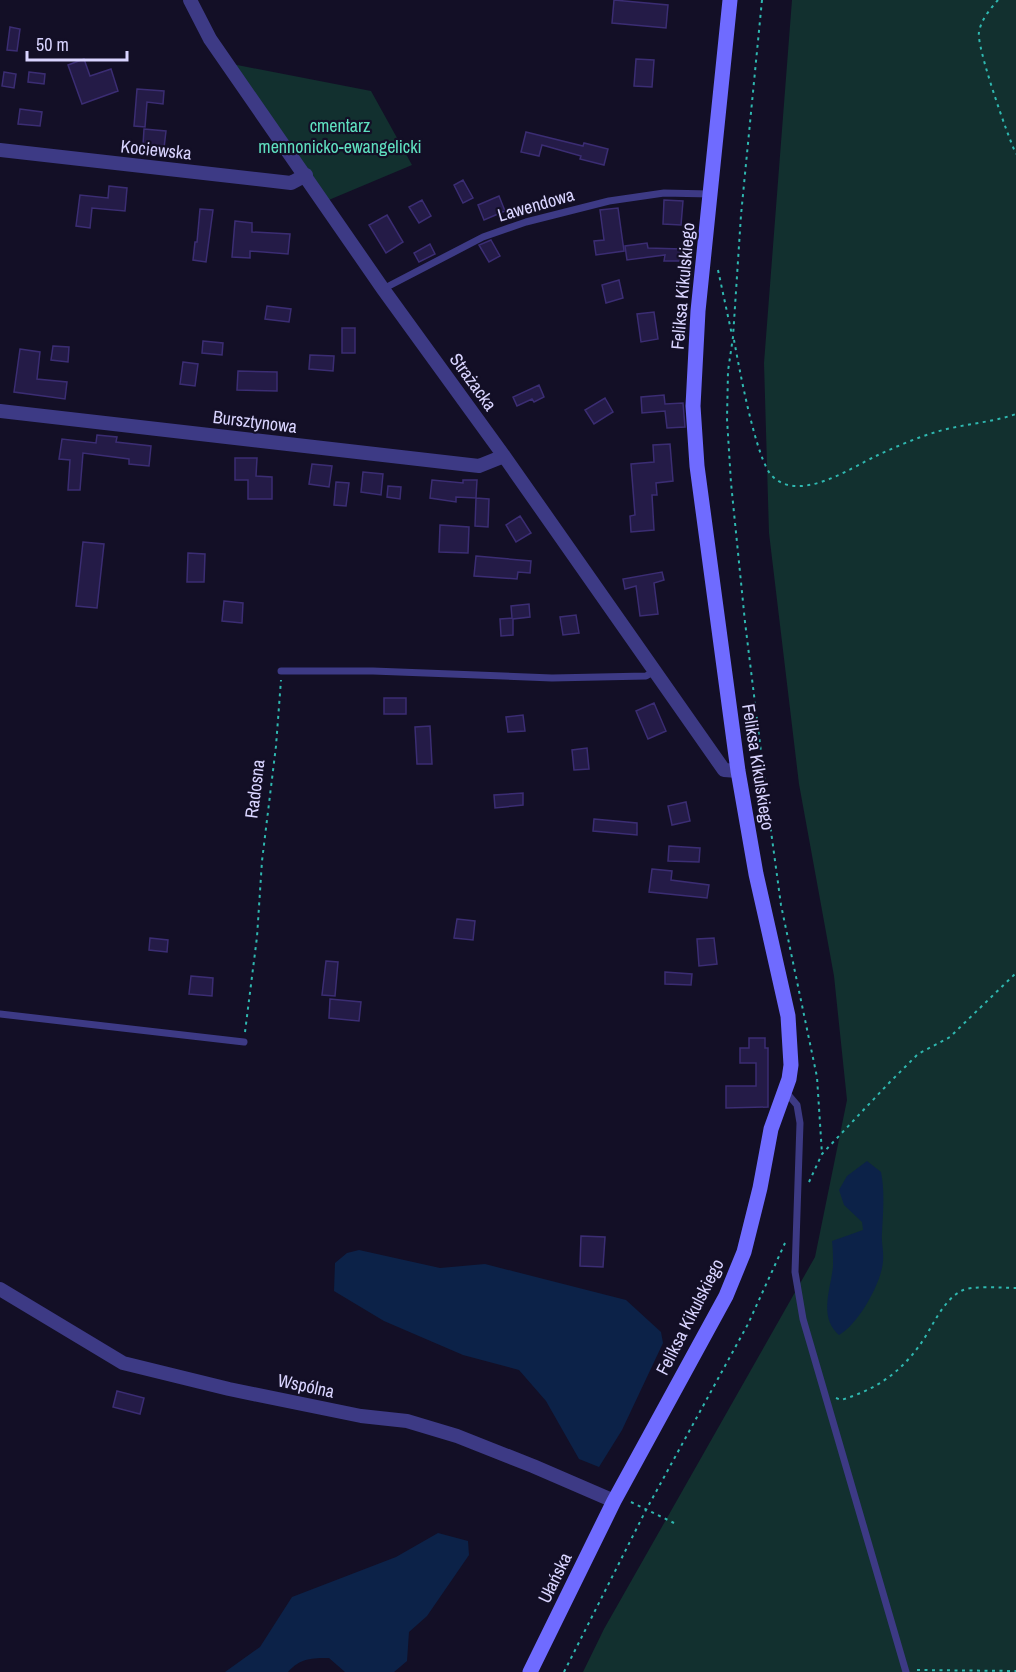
<svg xmlns="http://www.w3.org/2000/svg" width="1016" height="1672" font-family="'Archivo Narrow',sans-serif">
  <rect width="100%" height="100%" fill="#130f26"/>
  <path fill="#12302f" d="M 792,0 L 1016,0 L 1016,1672 L 583,1672 L 604,1629 L 815,1257 L 847,1100 L 834,976 L 799,784 L 769,533 L 764,363 Z
    M 232,64 L 371,91 L 412,165 L 324,202 Z"/>
  <path fill="#0c2248" d="M 867,1161 L 881,1172 C 885,1192 883,1212 882,1233 C 881,1242 884,1251 883,1261 C 882,1282 858,1325 839,1335 C 818,1317 831,1289 833,1266 C 833,1258 833,1249 832,1241 L 863,1230 L 862,1222 L 844,1205 L 839,1190 L 847,1176 Z
    M 359,1250 L 440,1268 L 485,1264 L 626,1300 L 661,1332 L 663,1343 L 622,1430 L 599,1467 L 579,1459 L 546,1401 L 519,1370 L 463,1355 L 384,1321 L 334,1291 L 335,1263 L 347,1253 Z
    M 438,1533 L 468,1541 L 469,1555 L 427,1616 L 409,1632 L 407,1661 L 394,1672 L 345,1672 L 329,1658 C 312,1658 300,1658 288,1672 L 225,1672 L 260,1647 L 292,1597 L 396,1557 Z"/>
  <path fill="#241b47" stroke="#3b2d73" stroke-width="1.5" d="M 614,0 L 668,5 L 666,28 L 612,23 Z
    M 10,27 L 20,29 L 17,51 L 7,50 Z
    M 84,59 L 90,76 L 111,69 L 118,91 L 82,104 L 68,65 Z
    M 636,59 L 654,60 L 652,87 L 634,86 Z
    M 4,72 L 16,74 L 14,88 L 2,86 Z
    M 29,72 L 45,74 L 44,84 L 28,82 Z
    M 137,89 L 164,91 L 163,104 L 147,102 L 145,127 L 134,126 Z
    M 20,109 L 42,112 L 40,126 L 18,124 Z
    M 144,129 L 166,131 L 164,148 L 143,145 Z
    M 526,132 L 583,146 L 584,143 L 608,149 L 604,165 L 580,159 L 581,156 L 542,145 L 539,156 L 521,152 Z
    M 463,180 L 473,198 L 463,203 L 454,185 Z
    M 109,186 L 127,188 L 125,211 L 92,208 L 90,228 L 76,226 L 80,195 L 108,198 Z
    M 499,196 L 505,211 L 484,220 L 478,205 Z
    M 422,200 L 431,216 L 419,223 L 409,207 Z
    M 664,200 L 683,201 L 681,225 L 663,224 Z
    M 618,208 L 624,251 L 596,255 L 594,241 L 604,240 L 600,210 Z
    M 200,209 L 213,210 L 206,262 L 193,260 L 195,242 L 197,242 Z
    M 387,215 L 403,242 L 386,253 L 369,225 Z
    M 235,221 L 252,223 L 252,232 L 290,234 L 288,254 L 250,251 L 250,258 L 232,257 Z
    M 491,240 L 500,256 L 489,262 L 479,245 Z
    M 647,243 L 648,248 L 682,249 L 682,261 L 664,261 L 665,255 L 627,260 L 625,246 Z
    M 430,244 L 435,254 L 419,262 L 414,253 Z
    M 619,280 L 623,298 L 606,303 L 602,285 Z
    M 267,306 L 291,309 L 289,322 L 265,319 Z
    M 654,312 L 658,339 L 641,342 L 637,314 Z
    M 342,328 L 355,328 L 355,353 L 342,353 Z
    M 203,341 L 223,343 L 222,355 L 202,353 Z
    M 53,346 L 69,347 L 68,362 L 51,360 Z
    M 20,349 L 40,352 L 37,379 L 67,382 L 65,399 L 14,392 Z
    M 310,355 L 334,356 L 333,371 L 309,369 Z
    M 183,362 L 198,364 L 195,386 L 180,384 Z
    M 238,371 L 277,372 L 277,391 L 237,390 Z
    M 539,385 L 544,397 L 534,402 L 532,399 L 517,406 L 513,397 Z
    M 664,395 L 665,404 L 683,403 L 685,427 L 667,428 L 665,411 L 642,413 L 641,397 Z
    M 605,398 L 613,412 L 594,424 L 585,410 Z
    M 97,435 L 117,437 L 116,442 L 151,446 L 149,466 L 129,464 L 129,459 L 83,453 L 80,490 L 68,490 L 70,460 L 59,459 L 62,439 L 96,443 Z
    M 670,444 L 673,481 L 656,483 L 657,495 L 652,495 L 654,530 L 631,532 L 630,516 L 635,515 L 631,464 L 654,462 L 653,445 Z
    M 235,458 L 257,458 L 256,476 L 272,477 L 272,499 L 248,499 L 248,480 L 235,480 Z
    M 312,464 L 332,466 L 329,487 L 309,484 Z
    M 363,472 L 383,474 L 381,495 L 361,492 Z
    M 432,480 L 463,483 L 463,480 L 477,480 L 476,498 L 456,497 L 456,502 L 430,498 Z
    M 336,482 L 349,483 L 346,506 L 334,505 Z
    M 388,486 L 401,487 L 400,499 L 387,497 Z
    M 476,498 L 489,499 L 488,527 L 475,526 Z
    M 520,516 L 531,533 L 516,542 L 506,525 Z
    M 440,525 L 469,527 L 468,553 L 439,552 Z
    M 83,542 L 104,544 L 97,608 L 76,606 Z
    M 188,553 L 205,554 L 204,582 L 187,582 Z
    M 476,556 L 531,561 L 530,573 L 518,572 L 517,579 L 474,576 Z
    M 662,572 L 664,580 L 654,583 L 658,614 L 640,616 L 636,586 L 625,589 L 623,579 Z
    M 224,601 L 243,603 L 242,623 L 222,621 Z
    M 529,604 L 530,617 L 513,619 L 513,635 L 501,636 L 500,619 L 512,618 L 511,606 Z
    M 576,615 L 579,633 L 563,635 L 560,617 Z
    M 384,698 L 406,698 L 406,714 L 384,714 Z
    M 654,703 L 666,731 L 648,739 L 636,711 Z
    M 523,715 L 525,731 L 508,732 L 506,717 Z
    M 430,726 L 432,764 L 417,764 L 415,727 Z
    M 587,748 L 589,769 L 574,770 L 572,750 Z
    M 523,793 L 523,805 L 495,808 L 494,795 Z
    M 686,802 L 690,821 L 672,825 L 668,806 Z
    M 594,819 L 637,823 L 637,835 L 593,831 Z
    M 669,846 L 700,848 L 699,862 L 668,861 Z
    M 652,869 L 672,871 L 671,880 L 709,885 L 707,898 L 649,892 Z
    M 457,919 L 475,921 L 473,940 L 454,938 Z
    M 150,938 L 168,940 L 167,952 L 149,950 Z
    M 714,938 L 717,964 L 699,966 L 697,939 Z
    M 326,961 L 338,962 L 335,996 L 322,995 Z
    M 665,972 L 692,974 L 691,985 L 665,984 Z
    M 191,976 L 213,978 L 212,996 L 189,994 Z
    M 330,999 L 361,1002 L 359,1021 L 329,1018 Z
    M 749,1038 L 765,1038 L 765,1048 L 768,1048 L 768,1107 L 726,1108 L 726,1086 L 756,1086 L 756,1063 L 740,1063 L 740,1048 L 749,1048 Z
    M 581,1236 L 605,1237 L 603,1267 L 580,1266 Z
    M 117,1391 L 144,1398 L 140,1414 L 113,1407 Z"/>
  <g fill="none" stroke-linecap="round" stroke-linejoin="round">
    <path stroke="#2fb8b0" stroke-width="2" stroke-dasharray="3 4.5" stroke-linecap="butt" d="M 762,0 L 741,215 L 733,337 L 728,371 L 727,419 L 731,483 L 745,622 L 768,809 L 781,905 L 817,1077 L 822,1154
      M 998,0 C 990,9 981,20 979,32 C 976,46 1008,137 1016,154
      M 718,270 L 732,335
      M 734,340 C 739,367 756,460 772,476 C 799,503 849,469 876,456 C 895,447 916,438 936,432 C 962,424 990,423 1016,414
      M 245,1032 L 257,937 L 262,861 L 276,746 L 281,680
      M 809,1182 L 822,1154 L 888,1084 L 918,1054 L 950,1037 L 1016,973
      M 836,1398 L 841,1400 C 874,1390 898,1375 919,1346 C 932,1329 941,1302 961,1291 C 972,1285 1002,1288 1016,1288
      M 631,1502 L 674,1523
      M 917,1670 L 1016,1671
      M 564,1672 L 646,1510 L 748,1324 L 785,1243"/>
    <path stroke="#3d3a85" stroke-width="7" d="M 383,289 L 483,237 L 526,222 L 609,201 L 664,193 L 710,194
      M 281,671 L 373,671 L 552,678 L 646,676 L 655,671
      M 0,1014 L 244,1042
      M 785,1091 L 797,1105 L 800,1123 L 795,1272 L 803,1319 L 906,1672"/>
    <path stroke="#3d3a85" stroke-width="14" d="M 190,0 L 210,39 L 383,289 L 504,456 L 724,770 L 738,771
      M 0,150 L 291,183 L 306,175
      M 0,411 L 479,466 L 504,456
      M 0,1289 L 123,1363 L 229,1389 L 361,1416 L 407,1421 L 457,1436 L 533,1466 L 614,1501"/>
    <path stroke="#6f6bff" stroke-width="15" d="M 530,1672 L 614,1501 L 726,1296 L 744,1252 L 760,1188 L 771,1129 L 789,1079 L 791,1065 L 788,1016 L 756,874 L 738,771 L 697,466 L 693,406 L 698,311 L 730,0"/>
  </g>
  <g text-anchor="middle" stroke-width="4.5" stroke-linejoin="round" paint-order="stroke">
    <g font-size="18" fill="#5fe0c0" stroke="#130f26">
      <text x="340" y="132">cmentarz<tspan x="340" dy="21">mennonicko-ewangelicki</tspan></text>
    </g>
    <g font-size="18" fill="#d9d4ff" stroke="#130f26">
      <text transform="translate(156 150) rotate(6)" y="6">Kociewska</text>
      <text transform="translate(536 205) rotate(-16)" y="6">Lawendowa</text>
      <text transform="translate(683 286) rotate(-85)" y="6">Feliksa Kikulskiego</text>
      <text transform="translate(473 382) rotate(54)" y="6">Strażacka</text>
      <text transform="translate(255 422) rotate(7)" y="6">Bursztynowa</text>
      <text transform="translate(758 767) rotate(81)" y="6">Feliksa Kikulskiego</text>
      <text transform="translate(255 789) rotate(-83)" y="6">Radosna</text>
      <text transform="translate(690 1317) rotate(-63)" y="6">Feliksa Kikulskiego</text>
      <text transform="translate(306 1386) rotate(12)" y="6">Wspólna</text>
      <text transform="translate(555 1578) rotate(-64)" y="6">Ułańska</text>
    </g>
  </g>
  <path d="M27 51v9h100v-9" fill="none" stroke="#d9d4ff" stroke-width="3"/>
  <text x="36" y="51" font-size="18" fill="#d9d4ff" stroke="#130f26" stroke-width="4.5" paint-order="stroke">50 m</text>
</svg>
